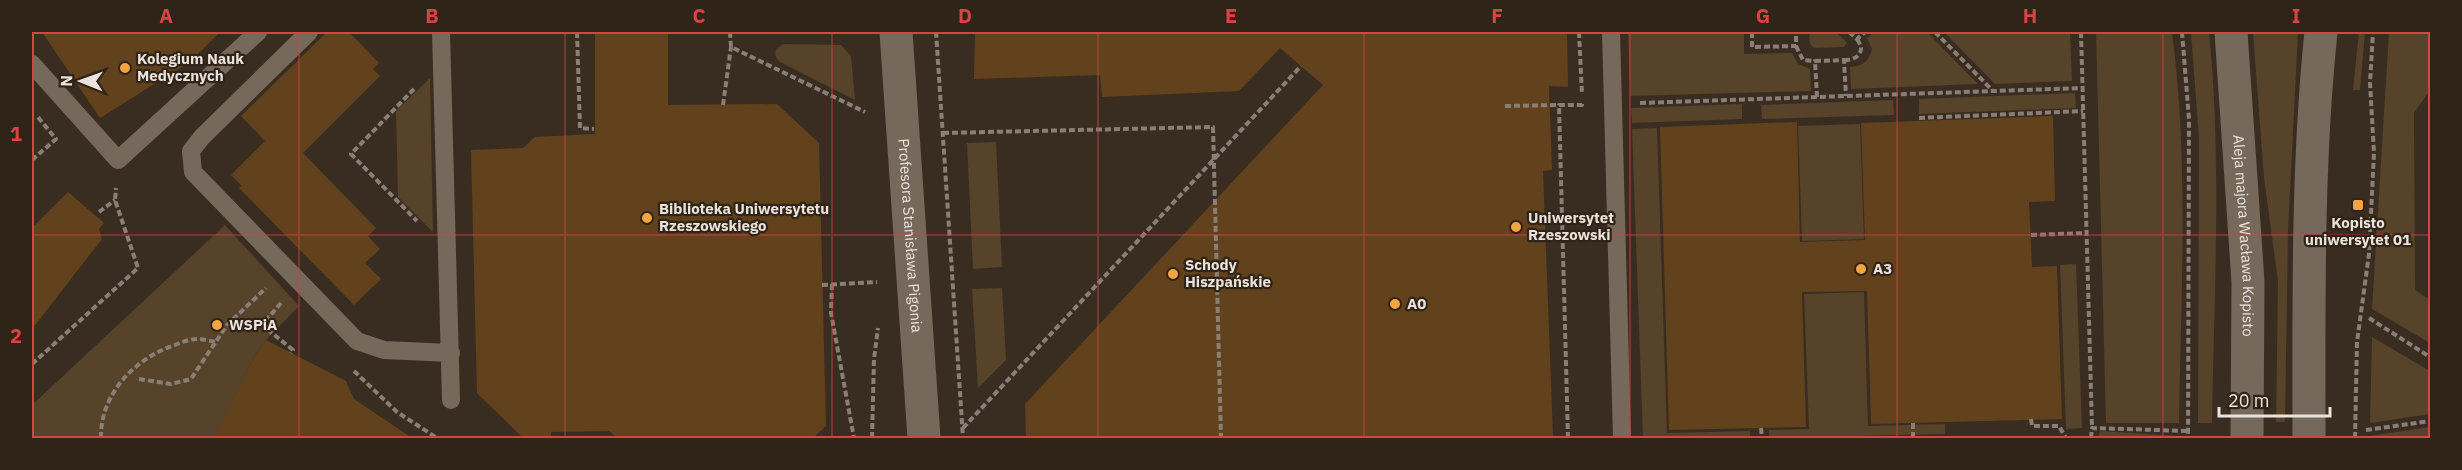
<svg xmlns="http://www.w3.org/2000/svg" width="2462" height="470" font-family="'IBM Plex Sans',sans-serif">
  <rect width="100%" height="100%" fill="#392d21"/>
  <path fill="#57422a" d="M 1628,32 L 1744,32 L 1744,54 L 1792,53 L 1798,64 L 1810,69 L 1811,91 L 1630,96 Z
    M 1809,32 L 1836,32 L 1847,43 L 1844,47 L 1814,48 L 1810,44 Z
    M 1874,32 L 1927,32 L 1978,84 L 1851,89 L 1850,67 C 1863,66 1869,61 1872,49 L 1867,38 Z
    M 1944,32 L 2070,32 L 2072,81 L 1995,84 Z
    M 2096,32 L 2172,32 C 2189,161 2181,293 2179,423 L 2106,423 Z
    M 2191,32 L 2209,32 C 2222,161 2214,293 2212,423 L 2198,423 L 2199,139 Z
    M 2253,32 L 2298,32 L 2288,232 L 2285,422 L 2276,422 L 2278,281 L 2264,178 Z
    M 2359,32 L 2365,32 L 2360,90 L 2353,90 Z
    M 2389,32 L 2430,32 L 2430,90 L 2414,113 L 2415,290 L 2430,300 L 2430,343 L 2372,309 Z
    M 783,44 L 841,45 L 851,56 L 855,100 L 780,62 C 775,58 775,55 776,49 Z
    M 430,78 L 433,232 L 398,197 L 396,111 Z
    M 2075,93 L 2076,108 L 1919,114 L 1919,99 Z
    M 1893,100 L 1894,115 L 1762,119 L 1761,105 Z
    M 1742,104 L 1742,119 L 1632,123 L 1631,108 Z
    M 1860,124 L 1864,239 L 1802,241 L 1798,126 Z
    M 1657,128 L 1667,433 L 1750,431 L 1750,438 L 1643,438 L 1632,129 Z
    M 996,142 L 1002,267 L 973,269 L 967,143 Z
    M 225,225 L 299,306 L 266,340 L 254,357 L 216,438 L 32,438 L 32,405 Z
    M 2076,264 L 2082,428 L 2066,429 L 2060,265 Z
    M 1002,288 L 1006,360 L 978,388 L 972,289 Z
    M 1864,292 L 1868,426 L 1945,424 L 1945,434 L 1769,438 L 1769,430 L 1809,429 L 1804,294 Z
    M 2372,337 L 2430,371 L 2430,414 L 2370,423 Z
    M 2430,427 L 2430,438 L 2369,438 L 2369,436 Z
    M 2100,431 L 2179,436 L 2179,438 L 2098,438 Z"/>
  <path fill="#62421c" d="M 42,32 L 220,32 L 191,61 L 100,118 Z
    M 327,32 L 349,32 L 379,63 L 373,69 L 380,76 L 303,153 L 376,228 L 368,236 L 380,249 L 365,263 L 381,279 L 354,305 L 239,188 L 242,186 L 231,175 L 265,141 L 241,116 Z
    M 595,32 L 668,32 L 668,105 L 777,104 L 819,143 L 826,426 L 813,438 L 617,438 L 609,431 L 551,432 L 551,438 L 523,438 L 477,393 L 471,150 L 523,148 L 535,137 L 595,134 Z
    M 975,32 L 1567,32 L 1568,87 L 1549,86 L 1552,170 L 1543,171 L 1553,436 L 1517,438 L 1026,438 L 1025,404 L 1323,85 L 1280,48 L 1239,91 L 1102,97 L 1100,75 L 974,79 Z
    M 2053,116 L 2055,201 L 2029,202 L 2032,267 L 2057,266 L 2062,419 L 1871,424 L 1867,291 L 1802,292 L 1806,427 L 1669,430 L 1660,127 L 1797,122 L 1800,242 L 1865,240 L 1861,123 Z
    M 68,192 L 104,223 L 99,229 L 102,239 L 32,329 L 32,228 Z
    M 266,340 L 346,381 L 354,399 L 412,438 L 215,438 L 254,357 Z"/>
  <g fill="none" stroke-linecap="round" stroke-linejoin="round">
    <path stroke="#897f75" stroke-width="4" stroke-dasharray="6 3" stroke-linecap="butt" d="M 577,32 L 580,128 L 594,129
      M 730,32 L 731,47 L 865,112
      M 936,32 L 963,438
      M 1579,32 L 1582,94
      M 1752,32 L 1752,47 L 1796,46 L 1796,32
      M 1849,32 L 1857,39 L 1865,32
      M 1935,32 L 1992,90
      M 2081,32 L 2092,428
      M 2182,32 L 2189,119 L 2188,438
      M 1796,46 L 1803,60 L 1815,61
      M 1844,60 C 1854,60 1862,56 1861,46 L 1857,39
      M 414,89 L 351,154 L 417,221
      M 1817,97 L 1815,61 L 1844,60 L 1846,96
      M 1640,103 L 2083,88
      M 723,105 L 731,47
      M 1505,106 L 1558,105
      M 1919,118 L 2083,111
      M 943,133 L 1213,127 L 1221,438
      M 32,160 L 56,139 L 37,116
      M 99,212 L 115,200
      M 2031,235 L 2086,233
      M 832,284 L 831,313 L 854,438
      M 822,285 L 877,282
      M 281,303 L 262,325 L 293,350 L 291,353
      M 2369,318 L 2430,357
      M 32,364 L 138,268 L 115,200 L 116,188
      M 354,371 L 397,412 L 437,438
      M 139,379 L 171,384 L 191,379 L 227,325 L 266,288
      M 2031,419 L 2032,426 L 2059,426 L 2066,438
      M 1913,423 L 1913,438
      M 963,428 L 1301,66
      M 1761,428 L 1762,438
      M 2366,430 L 2430,421
      M 101,438 C 100,394 135,358 175,345 C 182,342 190,339 197,339 C 203,339 210,341 216,342
      M 872,438 L 874,359 L 878,328
      M 1568,438 L 1559,105 L 1582,105 L 1582,101
      M 2091,438 L 2092,428 L 2188,431
      M 2355,438 L 2357,342 L 2369,254 L 2374,153 L 2370,83 L 2373,32"/>
    <path stroke="#76695b" stroke-width="18" d="M 309,32 L 202,137 L 191,151 L 193,172 L 357,341 L 384,350 L 451,353
      M 441,32 L 451,400
      M 1611,32 L 1622,438
      M 32,64 L 118,160 L 258,32"/>
    <path stroke="#76695b" stroke-width="33" id="s1" d="M 896,32 L 924,438"/>
    <g stroke="#76695b" stroke-width="33">
      <path id="s2" d="M 2231,32 L 2248,282 L 2247,438"/>
      <path d="M 2309,438 C 2309,303 2307,166 2321,32"/>
    </g>
  </g>
  <path fill="none" stroke="#d94443" stroke-width="1.5" stroke-opacity="0.55" d="M 299,32 L 299,438M 565,32 L 565,438M 832,32 L 832,438M 1098,32 L 1098,438M 1364,32 L 1364,438M 1630,32 L 1630,438M 1897,32 L 1897,438M 2163,32 L 2163,438M 32,235 L 2430,235"/>
  <g fill="#f2a541" stroke="#2f2417" stroke-width="2">
    <circle cx="125" cy="68" r="6"/>
    <rect x="2352" y="199" width="12" height="12" rx="3"/>
    <circle cx="647" cy="218" r="6"/>
    <circle cx="1516" cy="227" r="6"/>
    <circle cx="1861" cy="269" r="6"/>
    <circle cx="1173" cy="274" r="6"/>
    <circle cx="1395" cy="304" r="6"/>
    <circle cx="217" cy="325" r="6"/>
  </g>
  <g text-anchor="middle" stroke-width="4.5" stroke-linejoin="round" paint-order="stroke">
    <g font-size="15" font-weight="bold" fill="#ece4dc" stroke="#2f2417" text-anchor="start">
      <text x="137" y="64">Kolegium Nauk<tspan x="137" dy="17">Medycznych</tspan></text>
      <text x="659" y="214">Biblioteka Uniwersytetu<tspan x="659" dy="17">Rzeszowskiego</tspan></text>
      <text x="1528" y="223">Uniwersytet<tspan x="1528" dy="17">Rzeszowski</tspan></text>
      <text x="2358" y="228" text-anchor="middle">Kopisto<tspan x="2358" dy="17">uniwersytet 01</tspan></text>
      <text x="1185" y="270">Schody<tspan x="1185" dy="17">Hiszpańskie</tspan></text>
      <text x="1873" y="274">A3</text>
      <text x="1407" y="309">A0</text>
      <text x="229" y="330">WSPiA</text>
    </g>
    <g font-size="15" fill="#ece4dc" stroke="#2f2417">
      <text dy="5" stroke="none"><textPath href="#s1" startOffset="204">Profesora Stanisława Pigonia</textPath></text>
      <text dy="5" stroke="none"><textPath href="#s2" startOffset="204">Aleja majora Wacława Kopisto</textPath></text>
    </g>
  </g>
  <rect width="2462" height="470" fill="none" stroke="#2f2417" stroke-width="66"/>
  <g transform="translate(81 81) rotate(271)" stroke="#2f2417" stroke-width="4.5" paint-order="stroke">
  <path d="M0-4.5L10 22L0 15L-10 22Z" fill="#ece4dc"/>
  <text y="-9" font-size="16" font-weight="bold" text-anchor="middle" fill="#ece4dc">N</text>
  </g>
  <path d="M2219 407v9h111v-9" fill="none" stroke="#ece4dc" stroke-width="3"/>
  <text x="2228" y="407" font-size="18" fill="#ece4dc" stroke="#2f2417" stroke-width="4.5" paint-order="stroke">20 m</text>
  <rect x="33" y="33" width="2396" height="404" fill="none" stroke="#d94443" stroke-width="2"/>
  <g font-size="20" text-anchor="middle" font-weight="bold" fill="#d94443">
    <text x="166" y="23">A</text>
    <text x="432" y="23">B</text>
    <text x="699" y="23">C</text>
    <text x="965" y="23">D</text>
    <text x="1231" y="23">E</text>
    <text x="1497" y="23">F</text>
    <text x="1763" y="23">G</text>
    <text x="2030" y="23">H</text>
    <text x="2296" y="23">I</text>
    <text x="16" y="141">1</text>
    <text x="16" y="343">2</text>
  </g>
</svg>
